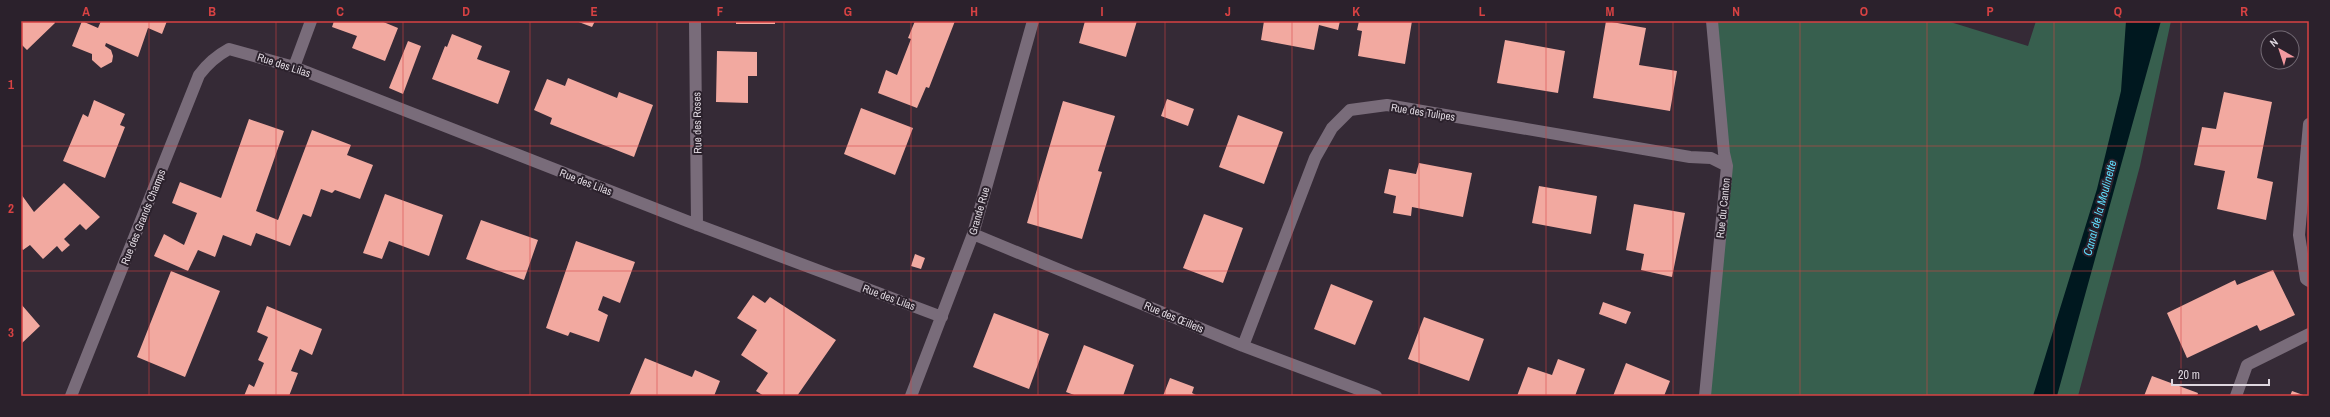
<svg xmlns="http://www.w3.org/2000/svg" width="2330" height="417" font-family="'Archivo Narrow',sans-serif">
  <rect width="100%" height="100%" fill="#352a36"/>
  <path fill="#375f4e" d="M 1712,21 L 1947,21 L 2028,46 L 2036,21 L 2171,21 L 2140,166 L 2078,396 L 1703,396 L 1727,163 Z"/>
  <path fill="#00181f" d="M 2126,21 L 2161,21 L 2057,396 L 2033,396 L 2097,189 L 2121,91 Z"/>
  <path fill="#f2a9a0" d="M 21,21 L 54,21 L 55,23 L 27,50 L 21,44 Z
    M 82,21 L 98,28 L 101,21 L 167,21 L 162,34 L 148,28 L 138,57 L 106,43 L 105,46 L 111,50 L 113,56 L 112,62 L 101,68 L 92,60 L 92,54 L 72,46 Z
    M 334,21 L 381,21 L 398,28 L 385,61 L 352,48 L 357,36 L 332,27 Z
    M 576,21 L 595,21 L 592,27 Z
    M 736,21 L 775,21 L 775,24 L 736,24 Z
    M 915,21 L 955,21 L 929,88 L 926,87 L 917,108 L 878,93 L 886,70 L 897,75 L 911,39 L 908,38 Z
    M 1085,21 L 1137,21 L 1126,57 L 1079,43 Z
    M 1264,21 L 1340,21 L 1338,30 L 1319,25 L 1314,50 L 1261,40 Z
    M 1359,21 L 1412,21 L 1405,64 L 1358,56 L 1362,31 L 1357,30 Z
    M 1606,21 L 1646,28 L 1639,65 L 1677,71 L 1670,111 L 1593,98 Z
    M 452,34 L 482,46 L 477,59 L 510,71 L 498,104 L 432,79 L 445,46 L 447,47 Z
    M 1505,40 L 1565,51 L 1558,93 L 1497,83 Z
    M 408,41 L 421,46 L 403,94 L 389,88 Z
    M 717,51 L 757,52 L 757,76 L 748,76 L 748,103 L 716,102 Z
    M 568,78 L 617,98 L 619,92 L 653,105 L 634,157 L 550,124 L 552,118 L 534,110 L 547,79 L 565,86 Z
    M 2224,92 L 2272,102 L 2257,178 L 2273,182 L 2266,220 L 2217,209 L 2225,171 L 2194,165 L 2202,127 L 2216,129 Z
    M 1167,99 L 1194,109 L 1188,126 L 1161,116 Z
    M 94,100 L 125,114 L 120,125 L 125,127 L 105,178 L 63,161 L 83,114 L 88,117 Z
    M 1063,101 L 1115,116 L 1098,171 L 1102,172 L 1082,239 L 1027,223 Z
    M 861,108 L 913,128 L 895,175 L 844,154 Z
    M 1238,115 L 1283,132 L 1264,184 L 1219,167 Z
    M 249,119 L 284,131 L 256,211 L 278,220 L 312,130 L 351,145 L 347,155 L 373,165 L 360,199 L 335,190 L 332,193 L 321,189 L 311,217 L 303,214 L 290,246 L 256,233 L 251,246 L 223,235 L 215,257 L 198,250 L 188,271 L 154,256 L 164,234 L 184,245 L 197,213 L 172,203 L 180,182 L 221,198 Z
    M 1419,163 L 1472,173 L 1463,217 L 1412,207 L 1411,216 L 1393,213 L 1396,196 L 1384,193 L 1389,169 L 1416,174 Z
    M 64,183 L 100,217 L 86,230 L 80,224 L 64,239 L 70,245 L 62,252 L 57,246 L 43,259 L 30,245 L 23,250 L 21,248 L 21,194 L 34,212 Z
    M 1539,186 L 1597,196 L 1591,234 L 1532,223 Z
    M 385,194 L 443,215 L 429,256 L 389,241 L 382,259 L 363,253 Z
    M 1634,204 L 1685,213 L 1672,277 L 1641,270 L 1644,254 L 1626,250 Z
    M 1204,214 L 1243,228 L 1223,283 L 1183,268 Z
    M 481,220 L 538,240 L 524,280 L 466,259 Z
    M 576,241 L 635,262 L 620,303 L 603,296 L 598,310 L 608,315 L 599,342 L 570,332 L 568,336 L 546,328 Z
    M 915,254 L 925,258 L 921,269 L 911,266 Z
    M 2273,270 L 2295,315 L 2260,331 L 2257,325 L 2187,358 L 2167,313 L 2235,280 L 2237,285 Z
    M 171,271 L 220,291 L 185,377 L 137,357 Z
    M 1331,284 L 1373,301 L 1355,345 L 1314,329 Z
    M 753,295 L 765,303 L 770,297 L 836,340 L 797,396 L 764,396 L 756,391 L 768,373 L 741,355 L 757,330 L 737,318 Z
    M 1603,302 L 1631,312 L 1626,324 L 1599,314 Z
    M 21,304 L 40,326 L 21,344 Z
    M 267,306 L 322,329 L 312,355 L 300,349 L 291,371 L 298,373 L 289,396 L 244,396 L 249,384 L 254,387 L 264,363 L 258,360 L 268,337 L 257,332 Z
    M 994,313 L 1049,334 L 1029,389 L 973,367 Z
    M 1424,317 L 1484,339 L 1469,381 L 1408,359 Z
    M 1084,345 L 1134,365 L 1123,396 L 1077,396 L 1066,392 Z
    M 645,358 L 692,377 L 695,370 L 720,381 L 714,396 L 629,396 Z
    M 1558,359 L 1585,369 L 1575,396 L 1517,396 L 1528,367 L 1552,375 Z
    M 1626,363 L 1670,381 L 1664,396 L 1613,396 Z
    M 2152,376 L 2198,393 L 2197,396 L 2144,396 Z
    M 1170,378 L 1194,387 L 1192,393 L 1198,396 L 1163,396 Z
    M 2292,391 L 2306,396 L 2290,396 Z"/>
  <g fill="none" stroke-linecap="round" stroke-linejoin="round">
    <path stroke="#796c7a" stroke-width="12" d="M 695,21 L 697,225
      M 294,67 L 311,21
      M 2309,124 L 2299,235 L 2306,279 L 2309,281
      M 973,234 L 1243,346 L 1376,396
      M 1243,346 L 1315,158 L 1332,128 L 1350,110 L 1387,105 L 1690,157 L 1711,158 L 1727,166
      M 71,396 L 199,75 C 208,63 216,56 229,49 L 294,67 L 687,221 L 942,317
      M 911,396 L 973,234 L 1033,21
      M 1705,396 L 1727,166 L 1724,153 L 1712,21
      M 2236,396 L 2247,365 L 2309,334"/>
  </g>
  <path fill="none" stroke="#d74243" stroke-width="1" stroke-opacity="0.55" d="M 149,21 L 149,396M 276,21 L 276,396M 403,21 L 403,396M 530,21 L 530,396M 657,21 L 657,396M 784,21 L 784,396M 911,21 L 911,396M 1038,21 L 1038,396M 1165,21 L 1165,396M 1292,21 L 1292,396M 1419,21 L 1419,396M 1546,21 L 1546,396M 1673,21 L 1673,396M 1800,21 L 1800,396M 1927,21 L 1927,396M 2054,21 L 2054,396M 2181,21 L 2181,396M 21,146 L 2309,146M 21,271 L 2309,271"/>
  <g text-anchor="middle" stroke-width="4" stroke-linejoin="round" paint-order="stroke">
    <g font-size="11" fill="#ded7df" stroke="#2b212c">
      <text transform="translate(284 65) rotate(18)" y="4">Rue des Lilas</text>
      <text transform="translate(1423 112) rotate(9)" y="4">Rue des Tulipes</text>
      <text transform="translate(697 123) rotate(-91)" y="4">Rue des Roses</text>
      <text transform="translate(586 182) rotate(21)" y="4">Rue des Lilas</text>
      <text transform="translate(1723 208) rotate(-84)" y="4">Rue du Canton</text>
      <text transform="translate(979 211) rotate(-74)" y="4">Grande Rue</text>
      <text transform="translate(143 217) rotate(-68)" y="4">Rue des Grands Champs</text>
      <text transform="translate(889 297) rotate(20)" y="4">Rue des Lilas</text>
      <text transform="translate(1174 317) rotate(23)" y="4">Rue des Œillets</text>
    </g>
    <g font-size="12" font-style="italic" fill="#5edbfb" stroke="#2b212c">
      <text transform="translate(2100 208) rotate(-75)" y="4">Canal de la Moulinette</text>
    </g>
  </g>
  <rect width="2330" height="417" fill="none" stroke="#2b212c" stroke-width="44"/>
  <g transform="translate(2280 50) rotate(321)"><circle r="19" fill="#2b212c" stroke="#736a74"/>
  <path d="M0-3L7 15L0 10L-7 15Z" fill="#f49aa0"/>
  <text y="-6" font-size="11" font-weight="bold" text-anchor="middle" fill="#ded7df">N</text>
  </g>
  <path d="M2172 379v6h97v-6" fill="none" stroke="#ded7df" stroke-width="2"/>
  <text x="2178" y="379" font-size="12" fill="#ded7df" stroke="#2b212c" stroke-width="3" paint-order="stroke">20 m</text>
  <rect x="22" y="22" width="2286" height="373" fill="none" stroke="#d74243" stroke-width="1.5"/>
  <g font-size="13" text-anchor="middle" font-weight="bold" fill="#d74243">
    <text x="86" y="16">A</text>
    <text x="212" y="16">B</text>
    <text x="340" y="16">C</text>
    <text x="466" y="16">D</text>
    <text x="594" y="16">E</text>
    <text x="720" y="16">F</text>
    <text x="848" y="16">G</text>
    <text x="974" y="16">H</text>
    <text x="1102" y="16">I</text>
    <text x="1228" y="16">J</text>
    <text x="1356" y="16">K</text>
    <text x="1482" y="16">L</text>
    <text x="1610" y="16">M</text>
    <text x="1736" y="16">N</text>
    <text x="1864" y="16">O</text>
    <text x="1990" y="16">P</text>
    <text x="2118" y="16">Q</text>
    <text x="2244" y="16">R</text>
    <text x="11" y="89">1</text>
    <text x="11" y="213">2</text>
    <text x="11" y="337">3</text>
  </g>
</svg>
